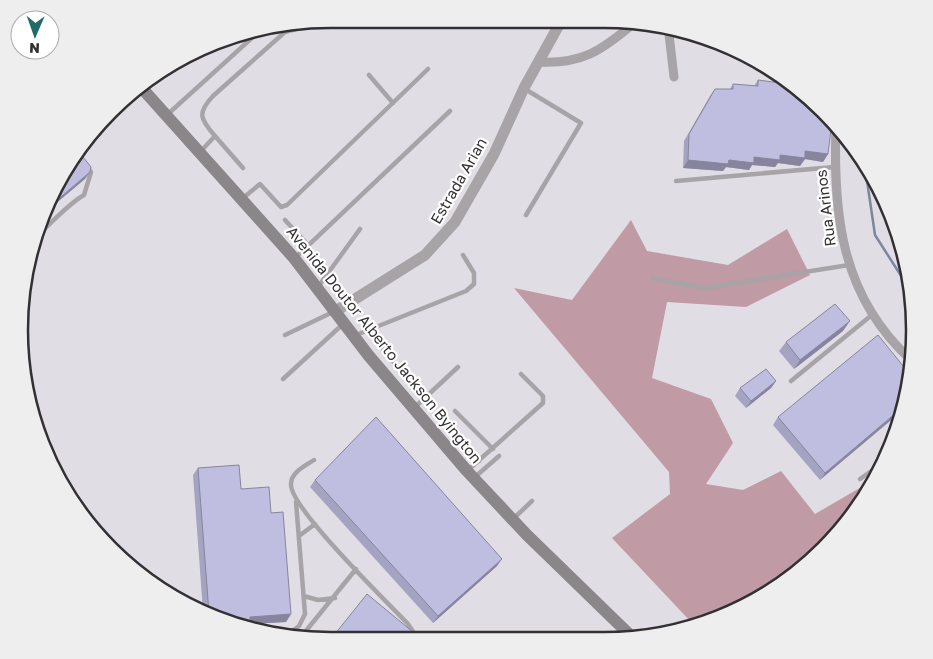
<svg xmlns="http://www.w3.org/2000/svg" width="933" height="659" font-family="'Golos Text',sans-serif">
  <rect width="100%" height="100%" fill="#e1dde5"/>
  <path fill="#c09aa5" d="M 631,220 L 647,251 L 728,265 L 787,229 L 810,275 L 746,307 L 667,302 L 652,378 L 711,399 L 733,443 L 706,484 L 743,490 L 781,471 L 815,514 L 870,482 L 809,563 L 741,608 L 692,623 L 612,538 L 670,494 L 669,472 L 514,288 L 572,300 Z"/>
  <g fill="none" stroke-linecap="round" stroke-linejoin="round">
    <path stroke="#7c879d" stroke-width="2.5" d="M 866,174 L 875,235 L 905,282"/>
    <path stroke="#a7a3a6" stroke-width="4.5" d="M 369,75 L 393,103
      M 525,89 L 581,123 L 526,215
      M 168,114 L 263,28
      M 215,136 L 243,168
      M 201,151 L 215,136 C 200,119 197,113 213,96 L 285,32 L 333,19
      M 676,181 L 834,167
      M 243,198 L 260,184 L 281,207 L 287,205 L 428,69
      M 285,220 L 308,245
      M 36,236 C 51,224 68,204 84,195 L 91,172 L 88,168
      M 295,258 L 450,111
      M 652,278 L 704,288 L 849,265
      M 318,287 L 360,229
      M 368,330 L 395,364
      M 285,335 L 333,312
      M 356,335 L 466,291 L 474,284 L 474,273 L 463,255
      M 283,379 L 343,324
      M 791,381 L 873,314
      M 414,408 L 458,367
      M 455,411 L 493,449
      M 443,421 L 479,461
      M 314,460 C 305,466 291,472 291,484 C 289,507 388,603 408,624 L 418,639
      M 467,471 L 543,403 L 543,396 L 521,374
      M 475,477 L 499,456
      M 860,479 L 884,462
      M 513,519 L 532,501
      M 299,536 L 315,524
      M 304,596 L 318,600 L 335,598
      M 289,634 L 299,626 L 305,614 L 296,502
      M 301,637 L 356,569"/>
    <path stroke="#a7a3a6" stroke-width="9" d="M 668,26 L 674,77
      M 539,62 C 582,64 601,51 633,24
      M 836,123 C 833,213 840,295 911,360"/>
    <path stroke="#a7a3a6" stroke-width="11" d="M 336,311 L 425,255 L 455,222 L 494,154 L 524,88 L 560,23"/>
    <path stroke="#8b868a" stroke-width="12" d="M 140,86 L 294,258 L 369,356 L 467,471 L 527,535 L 633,638"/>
  </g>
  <path fill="#a4a3c1" d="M 758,80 L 828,154 L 823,162 L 805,159 L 800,166 L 778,163 L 775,167 L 752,165 L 749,170 L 726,167 L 723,171 L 683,168 L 684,141 L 710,96 L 715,89 L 730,89 L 733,84 L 754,86 Z
    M 843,331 L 794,369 L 779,351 L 786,342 Z
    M 908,372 L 820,480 L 773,425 L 778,417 Z
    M 776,381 L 771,388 L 746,408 L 735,396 L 740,388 Z
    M 198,468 L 241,489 L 271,513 L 291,614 L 286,622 L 251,624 L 203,611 L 193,475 Z
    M 315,480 L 497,566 L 433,623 L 310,487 Z"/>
  <path fill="#86859d" d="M 805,151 L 828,154 L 823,162 L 805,159 L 800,166 L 778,163 L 775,167 L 752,165 L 749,170 L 726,167 L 723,171 L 683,168 L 688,160 L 729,160 L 780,155 Z
    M 90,172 L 85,179 L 41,216 L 42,213 Z
    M 850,321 L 843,331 L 794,369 L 800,360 Z
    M 776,381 L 771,388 L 746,408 L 751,401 Z
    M 897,412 L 896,416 L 820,480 L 825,473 Z
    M 502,559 L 497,566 L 433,623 L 438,616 Z
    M 291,614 L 286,622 L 251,624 L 246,623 L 250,617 Z"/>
  <path fill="#bfbee0" stroke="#86859d" d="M 758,80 L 788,84 L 832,121 L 828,154 L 805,151 L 805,158 L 780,155 L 780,160 L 754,157 L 754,163 L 729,160 L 728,164 L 688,160 L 689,134 L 715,89 L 733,89 L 733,84 L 758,86 Z
    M 79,152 L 91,167 L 90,172 L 42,213 L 43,210 Z
    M 835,304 L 850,321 L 800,360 L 786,342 Z
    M 878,335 L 908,372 L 897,412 L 825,473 L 778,417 Z
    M 766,369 L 776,381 L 751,401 L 740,388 Z
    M 376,417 L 502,559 L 438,616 L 315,480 Z
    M 239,465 L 241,489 L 269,487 L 271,513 L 283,512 L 291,614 L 250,617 L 250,624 L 209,613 L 198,468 Z
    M 367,594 L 413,632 L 409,639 L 331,639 Z"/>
  <g text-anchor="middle" stroke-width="4.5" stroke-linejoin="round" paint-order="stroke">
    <g font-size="15" fill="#323033" stroke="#fff">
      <text transform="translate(459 181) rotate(-60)" y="5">Estrada Arian</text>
      <text transform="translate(826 208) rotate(-97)" y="5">Rua Arinos</text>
      <text transform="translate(384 345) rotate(51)" y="5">Avenida Doutor Alberto Jackson Byington</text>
    </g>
  </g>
  <path d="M0 0H933V659H0ZM330 28H604A302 302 0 0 1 906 330V330A302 302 0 0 1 604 632H330A302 302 0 0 1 28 330V330A302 302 0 0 1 330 28Z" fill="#efeeef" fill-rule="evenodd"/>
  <path fill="none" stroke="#323033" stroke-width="2.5" d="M330 28H604A302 302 0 0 1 906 330V330A302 302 0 0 1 604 632H330A302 302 0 0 1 28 330V330A302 302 0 0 1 330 28Z"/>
  <g transform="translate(35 35) rotate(182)"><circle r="24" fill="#ffffff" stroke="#adacad"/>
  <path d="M0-4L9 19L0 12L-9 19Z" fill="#216c6a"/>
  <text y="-8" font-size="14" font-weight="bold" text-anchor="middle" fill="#323033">N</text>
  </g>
</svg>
